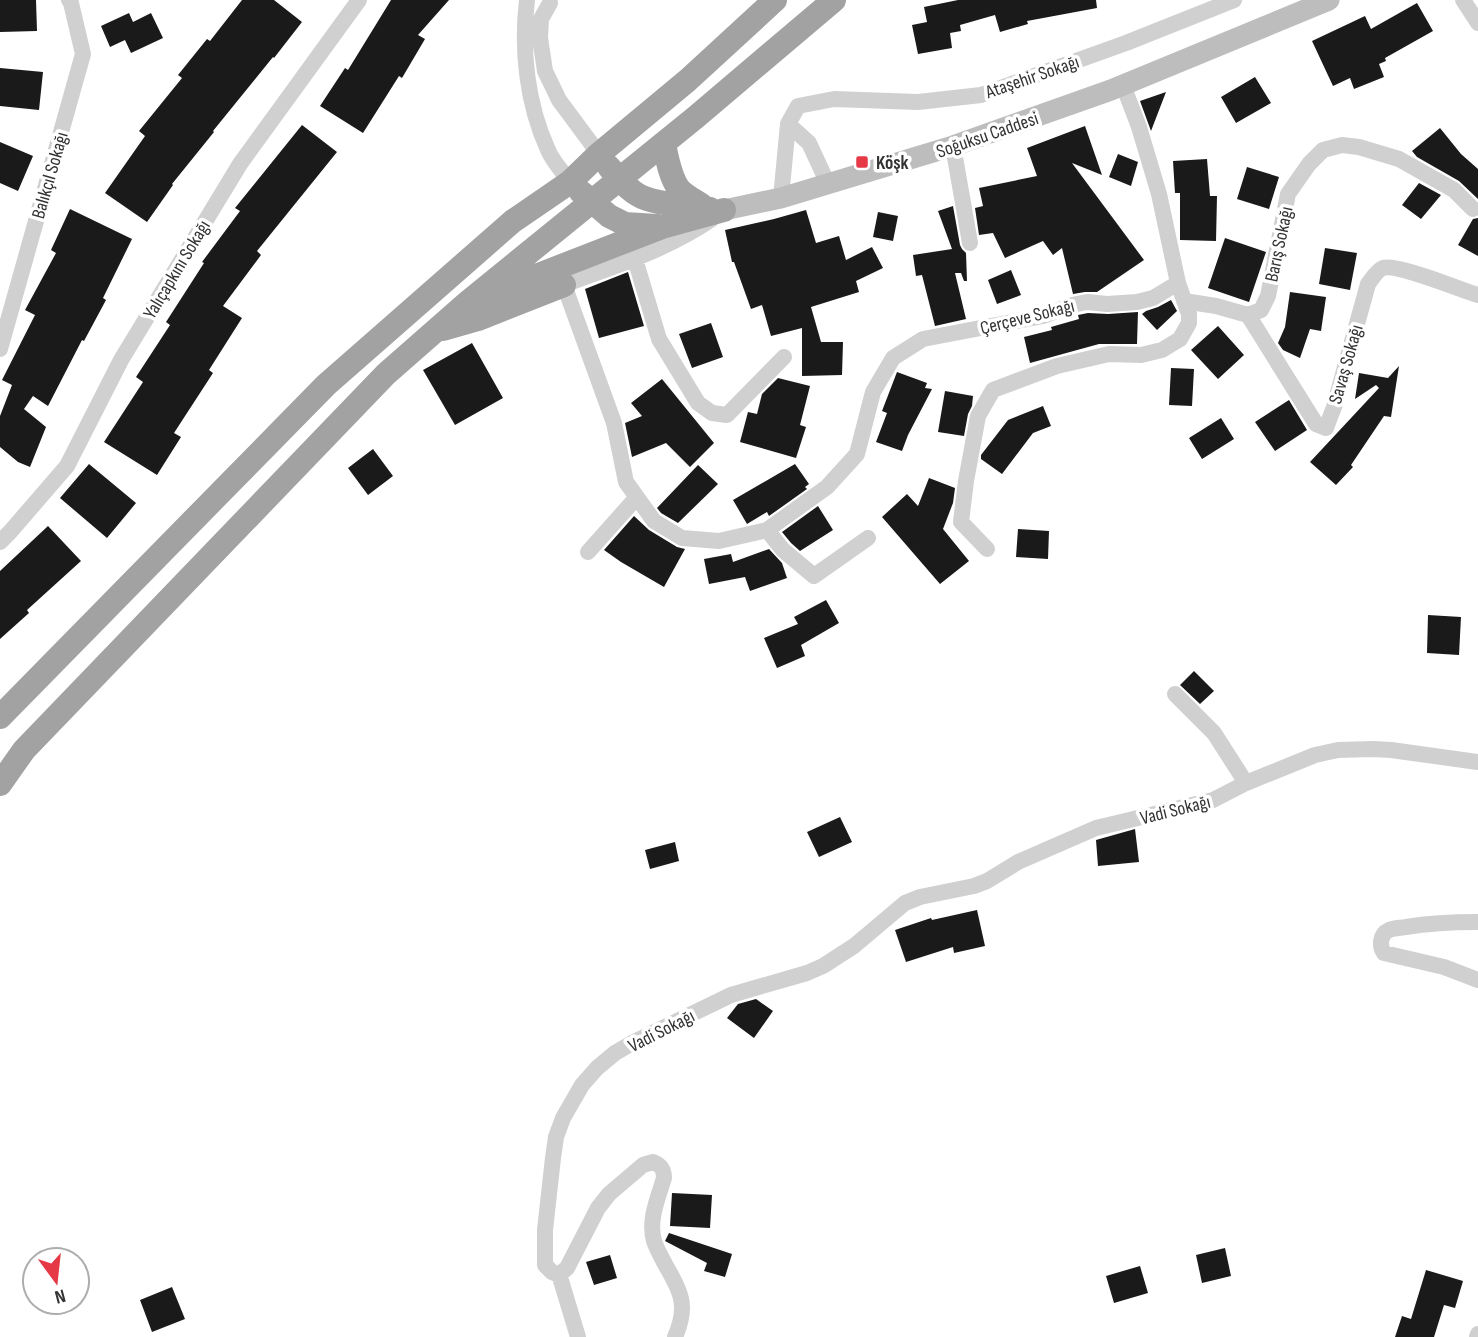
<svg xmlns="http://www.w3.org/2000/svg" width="1478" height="1337" font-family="'Sofia Sans Condensed',sans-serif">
  <rect width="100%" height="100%" fill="#fff"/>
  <path fill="#1a1a1a" d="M 0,0 L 36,0 L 37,31 L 0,32 Z
    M 242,0 L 274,0 L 302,22 L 274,58 L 273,57 L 213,131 L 214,132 L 172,184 L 173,185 L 147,222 L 105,193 L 145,136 L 139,131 L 182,78 L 178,75 L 207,39 L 210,41 Z
    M 391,0 L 449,0 L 418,35 L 425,39 L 402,78 L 399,76 L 363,133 L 320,106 L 345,68 L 348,70 Z
    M 958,0 L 1096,0 L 1097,8 L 1027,21 L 1028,24 L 1000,32 L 995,15 L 960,25 L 961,31 L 950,33 L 952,48 L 918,54 L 912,25 L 927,22 L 924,7 Z
    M 1417,3 L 1433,31 L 1385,58 L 1386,61 L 1379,64 L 1384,77 L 1354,89 L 1350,78 L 1333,86 L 1312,41 L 1365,16 L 1371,29 Z
    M 129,13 L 133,22 L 151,13 L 163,38 L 131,53 L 125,40 L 110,47 L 101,26 Z
    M 0,68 L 43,72 L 39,110 L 0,106 Z
    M 1255,77 L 1271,103 L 1236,123 L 1221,97 Z
    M 1166,92 L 1151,131 L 1140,101 Z
    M 302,125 L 337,152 L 257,251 L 261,255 L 223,306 L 242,318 L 209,370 L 213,373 L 174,433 L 181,437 L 157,475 L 104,442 L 143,382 L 136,377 L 170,325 L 166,322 L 204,263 L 202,262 L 240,211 L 235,208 Z
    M 1085,126 L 1102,175 L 1072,163 L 1144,260 L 1097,292 L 1085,292 L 1073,294 L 1062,248 L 1053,255 L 1043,241 L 1005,258 L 993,233 L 979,235 L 975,208 L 983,206 L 979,188 L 1037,176 L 1027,148 Z
    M 1440,128 L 1461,154 L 1478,169 L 1478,199 L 1459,181 L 1417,157 L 1412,151 Z
    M 0,142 L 33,156 L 18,191 L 0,183 Z
    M 1118,154 L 1138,162 L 1131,186 L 1109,177 Z
    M 1207,159 L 1210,196 L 1217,196 L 1216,241 L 1180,240 L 1180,193 L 1175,193 L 1173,161 Z
    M 1247,167 L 1279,177 L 1269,209 L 1237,199 Z
    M 1419,183 L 1441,195 L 1421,219 L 1402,205 Z
    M 953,206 L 960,245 L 962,249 L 966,253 L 967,281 L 964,281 L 961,273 L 955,273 L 966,319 L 935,326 L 922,275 L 916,276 L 913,255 L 952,249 L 938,211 Z
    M 70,209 L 132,239 L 103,298 L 106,300 L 84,341 L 82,340 L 48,406 L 33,396 L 24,409 L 46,427 L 30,467 L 18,462 L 0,447 L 0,416 L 12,385 L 2,380 L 35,315 L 25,310 L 56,253 L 51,250 Z
    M 806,210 L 816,243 L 839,236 L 846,260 L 872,247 L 883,268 L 856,281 L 859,292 L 811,307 L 821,342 L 843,342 L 842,375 L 802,376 L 802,328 L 771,336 L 762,305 L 751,309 L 734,262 L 732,262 L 725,230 L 774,219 Z
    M 878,212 L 898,216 L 893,241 L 873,237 Z
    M 1478,218 L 1478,256 L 1458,245 L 1473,219 Z
    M 1225,238 L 1266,252 L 1249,302 L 1208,288 Z
    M 1325,248 L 1357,253 L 1350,290 L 1319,284 Z
    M 1011,270 L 1021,295 L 997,304 L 988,280 Z
    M 628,272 L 644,326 L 599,338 L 585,289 Z
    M 1290,292 L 1326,297 L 1321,331 L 1310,329 L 1300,358 L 1283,350 L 1278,343 L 1285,327 Z
    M 1171,300 L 1177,311 L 1157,330 L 1142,314 L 1146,311 L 1158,307 Z
    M 1138,312 L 1137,344 L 1099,344 L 1030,363 L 1024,337 L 1052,330 L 1051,327 L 1079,319 L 1078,315 L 1088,313 L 1108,314 Z
    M 711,323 L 723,357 L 692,368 L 679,334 Z
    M 1218,326 L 1244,355 L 1218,379 L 1191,350 Z
    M 472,343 L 503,398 L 455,425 L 423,370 Z
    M 1399,366 L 1391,417 L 1384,416 L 1351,465 L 1353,467 L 1336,485 L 1310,462 L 1379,388 L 1376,385 L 1355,399 L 1359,373 L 1388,378 Z
    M 1171,368 L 1194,369 L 1192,406 L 1169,405 Z
    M 897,372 L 927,383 L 925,388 L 932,389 L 908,435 L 902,451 L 876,442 L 887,413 L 882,411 Z
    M 778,378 L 810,386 L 800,425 L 806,427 L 796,458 L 740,442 L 748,412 L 757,414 L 762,394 Z
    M 662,379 L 714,443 L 690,467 L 666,443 L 632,457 L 625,423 L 642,416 L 631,403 Z
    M 945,391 L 973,396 L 972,406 L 968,414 L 964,436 L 938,432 Z
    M 1289,400 L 1307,430 L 1275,451 L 1255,422 Z
    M 1043,406 L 1051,426 L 1033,433 L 1002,474 L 981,459 L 981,455 L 1008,420 Z
    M 1221,418 L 1234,439 L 1202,459 L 1189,438 Z
    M 373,449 L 393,476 L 368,495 L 348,468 Z
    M 89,464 L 136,503 L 107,538 L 60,498 Z
    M 795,464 L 809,484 L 805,487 L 807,489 L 769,516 L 767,512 L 747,524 L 733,500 Z
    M 698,465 L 718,484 L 678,523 L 661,513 L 657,508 Z
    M 929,478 L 955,488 L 953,503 L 943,529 L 969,561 L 940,584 L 882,517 L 907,494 L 918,506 Z
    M 818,506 L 833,530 L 800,551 L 791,543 L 782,532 Z
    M 634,516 L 649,530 L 677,547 L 685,549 L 664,587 L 621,562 L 604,550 Z
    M 48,526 L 81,561 L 27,610 L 29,613 L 0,639 L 0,571 Z
    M 1018,529 L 1049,531 L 1048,559 L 1016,557 Z
    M 769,549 L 782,563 L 787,578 L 750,591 L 745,577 L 709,584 L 704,559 L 731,554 L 733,562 Z
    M 826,600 L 839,623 L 801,645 L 805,656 L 777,668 L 764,638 L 798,624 L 794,617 Z
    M 1428,615 L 1461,617 L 1459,655 L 1427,653 Z
    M 1194,671 L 1214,691 L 1200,704 L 1180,685 Z
    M 840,817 L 852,842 L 819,857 L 807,832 Z
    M 1135,829 L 1139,862 L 1098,866 L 1096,840 Z
    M 675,842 L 679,861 L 650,869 L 645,850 Z
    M 977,910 L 985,946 L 954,953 L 953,947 L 906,962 L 895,930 L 931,918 L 932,920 Z
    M 756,999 L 773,1011 L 754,1038 L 727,1018 L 738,1004 Z
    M 672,1193 L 712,1195 L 710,1228 L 670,1226 Z
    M 669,1233 L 732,1254 L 725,1277 L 704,1271 L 707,1263 L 665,1241 Z
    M 1225,1248 L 1231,1276 L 1202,1283 L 1196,1255 Z
    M 610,1255 L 617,1278 L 594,1285 L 586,1262 Z
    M 1140,1266 L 1148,1293 L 1114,1303 L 1106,1276 Z
    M 1426,1270 L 1463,1281 L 1455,1308 L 1444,1305 L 1434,1337 L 1395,1337 L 1402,1316 L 1411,1319 Z
    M 172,1287 L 185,1319 L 152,1332 L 140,1300 Z"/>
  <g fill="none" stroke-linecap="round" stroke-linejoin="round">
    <path stroke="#d0d0d0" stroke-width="16" d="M 527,0 C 521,50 527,104 548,150 C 553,162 563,172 570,182
      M 1463,0 L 1478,23
      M 550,3 L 541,19 L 540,38 L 545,71 L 559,100 L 599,154
      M 788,124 L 809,143 L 828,184
      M 953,146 L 970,243
      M 781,198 L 788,124 L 798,106 L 834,99 L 918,102 L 981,95 L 1126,43 L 1234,0
      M 712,219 C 667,250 614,266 564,285 L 614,423 L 626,482 L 654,521 L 682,538 L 719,541 L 767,530 L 827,487 L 857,454 L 873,392 L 893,358 L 923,339 L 1043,316 L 1072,305 L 1087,302 L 1107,304 L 1137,302 L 1153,298 L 1178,283 L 1159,194 L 1139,127 L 1123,85
      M 635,259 L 659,339 L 698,403 L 712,413 L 727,415 L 784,357
      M 1184,301 L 1216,306 L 1248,315 L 1261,310 L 1268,296 L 1288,194 L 1309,164 L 1323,150 L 1342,145 L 1359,147 L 1399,159 L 1454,190 L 1473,209
      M 1248,315 L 1316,424 L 1326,428 L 1334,407 L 1368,284 C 1372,279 1377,270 1383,268 C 1396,263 1461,290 1478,295
      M 0,349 L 83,54 L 71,3 L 69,0
      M 767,530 L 783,550 L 814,576 L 868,538
      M 0,542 L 10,532 L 67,466 L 121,360 L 240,164 L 359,0
      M 987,549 L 961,522 L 966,481 L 978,416 L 993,390 L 1057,366 L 1109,354 L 1141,355 L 1162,350 L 1180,339 L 1189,323 L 1189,314 L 1178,283
      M 588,552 L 637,497
      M 1175,694 L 1214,733 L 1246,783
      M 1478,922 C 1454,922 1430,923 1406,927 C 1401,928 1394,928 1389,930 C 1380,934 1379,946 1384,953 L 1444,967 L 1478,980
      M 559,1274 L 578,1337
      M 675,1337 C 688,1307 682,1293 666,1266 C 662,1258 657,1250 654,1241 C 648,1220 658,1198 664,1178 C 664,1169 661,1165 653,1162 L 643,1165 L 609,1194 L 598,1208 L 567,1268 C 562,1273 558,1275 552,1272 L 545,1265 L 545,1230 L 553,1158 L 556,1137 L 563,1118 L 582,1085 L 597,1068 L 615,1053 L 634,1042 L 731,995 L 807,973 L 823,966 L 854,946 L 905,903 L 920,897 L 974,886 L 987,881 L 1018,862 L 1096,828 L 1213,800 L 1246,783 L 1315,755 L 1338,750 L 1373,749 L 1391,750 L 1478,762
      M 1477,1337 L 1478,1334"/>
    <path stroke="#bdbdbd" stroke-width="21" d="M 724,210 L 781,198 L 953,146 L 1111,90 L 1329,0"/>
    <path stroke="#a2a2a2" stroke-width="24" d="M 664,144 C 667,158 670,177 679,189 C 685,196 696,201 704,207
      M 609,167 C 618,178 629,191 642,197 C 657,204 692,207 710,209
      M 581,192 L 609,216 L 625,224 L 656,226
      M 492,293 L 662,227 L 724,210
      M 443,329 L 478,319 L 564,285
      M 0,717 L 326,385 L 513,221 L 570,182 L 599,154 L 688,80 L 775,0
      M 0,784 L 24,750 L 386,374 L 468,302 L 696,117 L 834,0"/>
  </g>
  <rect fill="#e63946" stroke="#fff" stroke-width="2.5" x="855" y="155" width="14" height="14" rx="3.5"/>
  <g text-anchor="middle" stroke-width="7" stroke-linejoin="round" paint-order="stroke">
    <g font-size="19" fill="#333" stroke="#fff">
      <text transform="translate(1032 76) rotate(-19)" y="7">Ataşehir Sokağı</text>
      <text transform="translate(987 134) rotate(-19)" y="7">Soğuksu Caddesi</text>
      <text transform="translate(49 175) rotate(-74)" y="7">Balıkçıl Sokağı</text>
      <text transform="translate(1278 244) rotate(-78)" y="7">Barış Sokağı</text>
      <text transform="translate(176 269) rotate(-59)" y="7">Yalıçapkını Sokağı</text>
      <text transform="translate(1027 316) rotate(-14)" y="7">Çerçeve Sokağı</text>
      <text transform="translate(1345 364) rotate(-74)" y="7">Savaş Sokağı</text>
      <text transform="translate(1175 809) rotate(-14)" y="7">Vadi Sokağı</text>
      <text transform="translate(661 1030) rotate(-27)" y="7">Vadi Sokağı</text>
    </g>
    <g font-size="19" font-weight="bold" fill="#333" stroke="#fff" text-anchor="start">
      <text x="876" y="169">Köşk</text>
    </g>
  </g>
  <g transform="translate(56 1281) rotate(165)"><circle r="33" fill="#ffffff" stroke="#adadad" stroke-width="2"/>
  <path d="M0-5L12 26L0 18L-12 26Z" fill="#e63946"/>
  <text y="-10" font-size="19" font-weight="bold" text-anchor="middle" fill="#333333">N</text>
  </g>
</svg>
